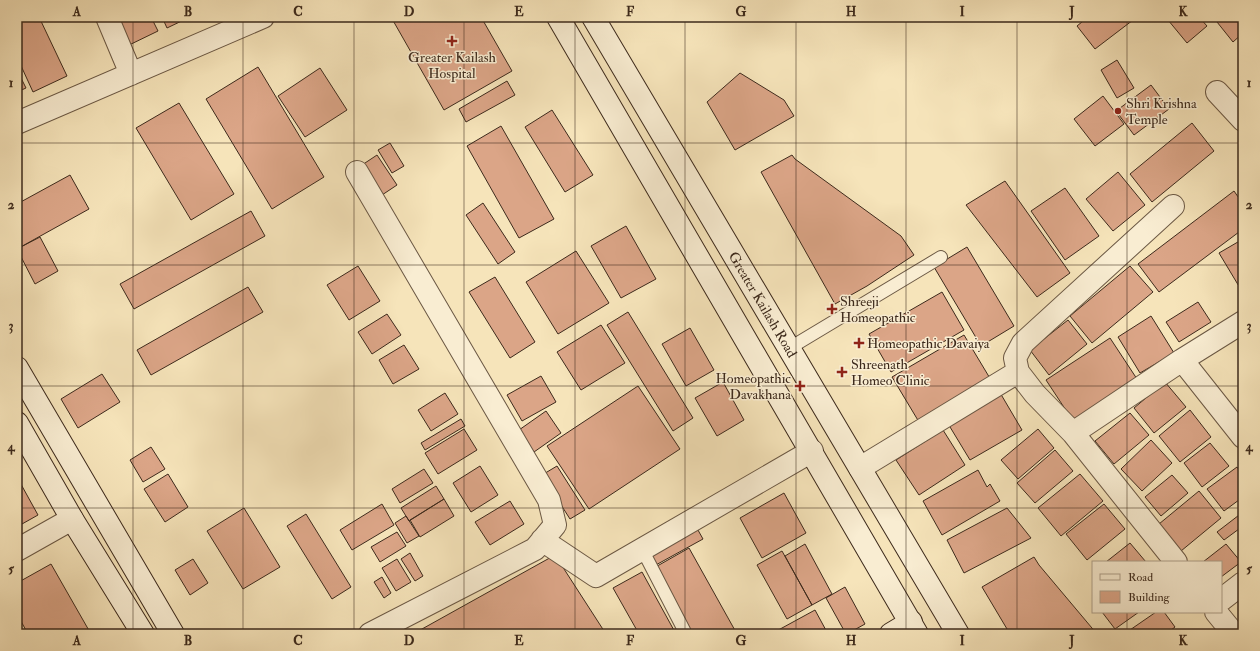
<svg xmlns="http://www.w3.org/2000/svg" width="1260" height="651" font-family="'IM FELL Double Pica',serif">
  <rect width="100%" height="100%" fill="#f6e4ba"/>
  <filter id="stains"><feTurbulence type="fractalNoise" baseFrequency=".005" numOctaves="4"/><feColorMatrix values="0 0 0 0 .2 0 0 0 0 .09 0 0 0 0 .02 0 0 0 .5 -.17"/></filter>
  <radialGradient id="worn" r=".72"><stop offset=".6" stop-color="#630" stop-opacity="0"/><stop offset="1" stop-color="#630" stop-opacity=".3"/></radialGradient>
  <path fill="#dba587" stroke="#3d2a1c" d="M 17,17 L 39,17 L 67,76 L 33,92 L 17,57 Z
    M 112,17 L 151,17 L 158,31 L 125,47 Z
    M 162,17 L 190,17 L 167,28 Z
    M 391,17 L 481,17 L 512,71 L 444,110 Z
    M 1088,17 L 1137,17 L 1095,49 L 1077,26 Z
    M 1172,17 L 1199,17 L 1207,26 L 1187,43 L 1168,20 Z
    M 1213,17 L 1243,17 L 1243,33 L 1233,42 Z
    M 1117,60 L 1134,88 L 1117,98 L 1101,70 Z
    M 258,67 L 324,177 L 272,209 L 206,99 Z
    M 320,68 L 347,110 L 305,137 L 278,96 Z
    M 17,70 L 26,88 L 17,92 Z
    M 740,73 L 784,100 L 794,116 L 735,150 L 707,102 Z
    M 507,81 L 515,95 L 466,122 L 459,109 Z
    M 1151,85 L 1169,109 L 1134,135 L 1116,111 Z
    M 1103,96 L 1124,124 L 1095,146 L 1074,119 Z
    M 179,103 L 234,194 L 191,220 L 136,128 Z
    M 552,110 L 593,175 L 565,192 L 525,127 Z
    M 1192,123 L 1214,151 L 1152,202 L 1130,174 Z
    M 501,126 L 554,219 L 519,238 L 467,146 Z
    M 390,143 L 404,166 L 392,173 L 378,150 Z
    M 377,155 L 397,185 L 379,197 L 359,167 Z
    M 792,155 L 795,159 L 901,236 L 914,255 L 867,286 L 835,304 L 761,172 Z
    M 1118,172 L 1145,205 L 1113,231 L 1086,199 Z
    M 70,175 L 89,209 L 17,249 L 17,204 Z
    M 1005,181 L 1070,273 L 1037,297 L 966,205 Z
    M 1065,188 L 1099,236 L 1065,260 L 1031,211 Z
    M 1234,191 L 1243,204 L 1243,229 L 1159,292 L 1138,264 Z
    M 483,203 L 515,252 L 498,264 L 466,215 Z
    M 251,211 L 265,236 L 134,309 L 120,284 Z
    M 626,226 L 656,279 L 621,298 L 591,246 Z
    M 40,237 L 58,271 L 35,284 L 17,249 Z
    M 1243,239 L 1243,293 L 1219,253 Z
    M 967,247 L 1014,326 L 981,346 L 934,267 Z
    M 576,251 L 609,303 L 558,334 L 526,282 Z
    M 358,266 L 380,301 L 349,320 L 327,285 Z
    M 1130,266 L 1153,292 L 1092,343 L 1070,316 Z
    M 495,277 L 535,342 L 510,358 L 469,292 Z
    M 248,287 L 263,312 L 151,375 L 137,350 Z
    M 942,292 L 964,330 L 891,372 L 869,334 Z
    M 1198,302 L 1211,322 L 1179,342 L 1166,322 Z
    M 628,312 L 693,418 L 673,431 L 607,325 Z
    M 387,314 L 401,335 L 372,354 L 358,332 Z
    M 1151,316 L 1174,353 L 1140,373 L 1118,337 Z
    M 1068,320 L 1087,344 L 1049,375 L 1030,350 Z
    M 601,325 L 625,363 L 581,390 L 557,352 Z
    M 690,328 L 714,370 L 686,386 L 662,344 Z
    M 964,335 L 991,380 L 919,422 L 892,377 Z
    M 1110,338 L 1139,382 L 1075,424 L 1046,380 Z
    M 404,345 L 419,369 L 393,384 L 379,360 Z
    M 102,374 L 120,402 L 78,428 L 61,399 Z
    M 541,376 L 556,402 L 522,421 L 507,395 Z
    M 723,382 L 744,420 L 717,436 L 695,398 Z
    M 1165,382 L 1186,407 L 1154,433 L 1134,408 Z
    M 638,386 L 680,449 L 589,509 L 547,446 Z
    M 999,391 L 1022,430 L 970,460 L 947,422 Z
    M 445,393 L 458,414 L 431,431 L 418,410 Z
    M 1190,410 L 1211,437 L 1180,462 L 1159,436 Z
    M 546,411 L 561,433 L 534,452 L 519,430 Z
    M 1130,413 L 1149,435 L 1114,464 L 1095,441 Z
    M 461,419 L 465,426 L 425,450 L 421,443 Z
    M 464,429 L 477,450 L 438,474 L 425,453 Z
    M 1038,429 L 1054,448 L 1018,479 L 1001,460 Z
    M 943,430 L 965,465 L 919,495 L 896,460 Z
    M 1151,440 L 1172,463 L 1142,491 L 1121,469 Z
    M 1210,443 L 1229,466 L 1202,487 L 1184,463 Z
    M 151,447 L 165,469 L 143,482 L 130,460 Z
    M 1055,450 L 1073,471 L 1035,503 L 1017,483 Z
    M 480,466 L 498,495 L 471,512 L 453,483 Z
    M 557,466 L 585,510 L 570,519 L 542,475 Z
    M 1237,467 L 1243,476 L 1243,497 L 1224,511 L 1207,489 Z
    M 424,469 L 433,483 L 400,503 L 392,489 Z
    M 978,470 L 987,487 L 990,484 L 1000,501 L 942,535 L 923,501 Z
    M 168,474 L 188,507 L 165,522 L 144,489 Z
    M 1080,474 L 1103,501 L 1061,536 L 1038,508 Z
    M 1172,475 L 1188,493 L 1161,516 L 1145,497 Z
    M 17,477 L 38,515 L 22,524 L 17,517 Z
    M 436,486 L 444,499 L 409,521 L 401,508 Z
    M 1199,491 L 1221,518 L 1181,551 L 1159,524 Z
    M 784,493 L 806,533 L 762,558 L 740,518 Z
    M 444,499 L 454,516 L 420,537 L 410,520 Z
    M 510,501 L 524,524 L 490,545 L 475,522 Z
    M 382,504 L 394,525 L 352,550 L 340,530 Z
    M 1104,504 L 1125,529 L 1087,560 L 1066,534 Z
    M 244,508 L 280,567 L 243,589 L 207,531 Z
    M 1007,508 L 1031,538 L 964,573 L 947,540 Z
    M 1243,512 L 1243,526 L 1224,540 L 1217,532 Z
    M 306,514 L 351,587 L 332,599 L 287,526 Z
    M 406,516 L 419,536 L 407,543 L 395,523 Z
    M 694,523 L 703,539 L 654,566 L 645,550 Z
    M 397,532 L 406,546 L 380,562 L 371,547 Z
    M 1130,543 L 1146,562 L 1106,562 Z
    M 805,544 L 832,594 L 812,605 L 785,556 Z
    M 1226,544 L 1241,562 L 1221,577 L 1221,562 L 1203,562 Z
    M 689,548 L 737,634 L 688,634 L 652,569 Z
    M 782,551 L 812,605 L 787,619 L 757,565 Z
    M 410,553 L 423,576 L 415,581 L 401,559 Z
    M 555,555 L 606,634 L 413,634 Z
    M 1034,557 L 1039,565 L 1097,634 L 1010,634 L 982,587 Z
    M 193,559 L 208,583 L 190,595 L 175,570 Z
    M 397,559 L 411,582 L 396,591 L 382,568 Z
    M 51,564 L 91,634 L 28,634 L 17,614 L 17,583 Z
    M 642,572 L 676,634 L 639,634 L 613,588 Z
    M 382,577 L 391,593 L 384,598 L 374,582 Z
    M 845,587 L 865,624 L 847,634 L 846,634 L 826,598 Z
    M 815,610 L 828,634 L 771,634 Z
    M 1102,612 L 1139,612 L 1115,629 Z
    M 1156,612 L 1164,612 L 1175,627 L 1166,634 L 1128,634 L 1127,632 Z"/>
  <g fill="none" stroke-linecap="round" stroke-linejoin="round">
    <defs>
      <path id="lane" d="M 788,349 L 941,257
        M 642,549 L 686,634"/>
      <path id="street" d="M 107,17 L 131,74
        M 1217,92 L 1243,120
        M 17,123 L 263,17
        M 357,172 L 549,500 L 555,525 L 535,549 L 370,634
        M 1173,206 L 1023,343 L 1015,358 L 1018,372 L 1035,394 L 1073,433 L 1176,562
        M 1182,360 L 1243,437
        M 1073,433 L 1182,360 L 1243,322
        M 860,468 L 1018,372
        M 542,540 L 596,576 L 812,451
        M 17,550 L 72,519
        M 1221,600 L 1243,583
        M 1216,612 L 1234,634"/>
      <g id="secondary">
        <path d="M 558,17 L 917,634"/>
        <path id="s1" d="M 593,17 L 958,634"/>
        <path d="M 17,368 L 173,634"/>
        <path d="M 17,423 L 72,519 L 143,634"/>
        <path d="M 891,634 L 911,622"/>
      </g>
    </defs>
    <use href="#lane" stroke="#6b5844" stroke-width="14"/>
    <use href="#street" stroke="#6b5844" stroke-width="24"/>
    <use href="#secondary" stroke="#3d2a1c" stroke-width="24"/>
    <use href="#lane" stroke="#f9edd2" stroke-width="12"/>
    <use href="#street" stroke="#f9edd2" stroke-width="22"/>
    <use href="#secondary" stroke="#f9edd2" stroke-width="22"/>
  </g>
  <path fill="none" stroke="#3d2a1c" stroke-width="1" stroke-opacity="0.55" d="M 133,17 L 133,634M 243,17 L 243,634M 354,17 L 354,634M 464,17 L 464,634M 575,17 L 575,634M 685,17 L 685,634M 796,17 L 796,634M 906,17 L 906,634M 1017,17 L 1017,634M 1127,17 L 1127,562M 17,143 L 1243,143M 17,265 L 1243,265M 17,386 L 1243,386M 17,508 L 1243,508M 1127,612 L 1127,634"/>
  <g fill="#8f2418" stroke="#f9edd2" stroke-width="1.5">
    <path d="M450 35h4v4h4v4h-4v4h-4v-4h-4v-4h4z"/>
    <circle cx="1118" cy="111" r="4"/>
    <path d="M830 303h4v4h4v4h-4v4h-4v-4h-4v-4h4z"/>
    <path d="M857 337h4v4h4v4h-4v4h-4v-4h-4v-4h4z"/>
    <path d="M840 366h4v4h4v4h-4v4h-4v-4h-4v-4h4z"/>
    <path d="M798 380h4v4h4v4h-4v4h-4v-4h-4v-4h4z"/>
  </g>
  <g text-anchor="middle" stroke-width="3" stroke-linejoin="round" paint-order="stroke">
    <g font-size="14" fill="#3d2a1c" stroke="#f9edd2" text-anchor="start">
      <text x="452" y="62" text-anchor="middle">Greater Kailash<tspan x="452" dy="16">Hospital</tspan></text>
      <text x="1126" y="108">Shri Krishna<tspan x="1126" dy="16">Temple</tspan></text>
      <text x="840" y="306">Shreeji<tspan x="840" dy="16">Homeopathic</tspan></text>
      <text x="867" y="348">Homeopathic Davaiya</text>
      <text x="851" y="369">Shreenath<tspan x="851" dy="16">Homeo Clinic</tspan></text>
      <text x="791" y="383" text-anchor="end">Homeopathic<tspan x="791" dy="16">Davakhana</tspan></text>
    </g>
    <g font-size="14" fill="#3d2a1c" stroke="#f9edd2">
      <text dy="5" stroke="none"><textPath href="#s1" startOffset="334">Greater Kailash Road</textPath></text>
    </g>
  </g>
  <rect width="1260" height="651" fill="none" stroke="#f6e4ba" stroke-width="44"/>
  <rect x="1092" y="561" width="130" height="52" fill="#f9edd2" stroke="#ae9f89"/>
  <rect x="1100" y="574" width="20" height="6" fill="#f9edd2" stroke="#ae9f89"/>
  <text x="1128" y="581" font-size="12" fill="#3d2a1c">Road</text>
  <rect x="1100" y="591" width="20" height="12" fill="#dba587" stroke="#ae9f89"/>
  <text x="1128" y="601" font-size="12" fill="#3d2a1c">Building</text>
  <rect x="22" y="22" width="1216" height="607" fill="none" stroke="#3d2a1c" stroke-width="1.5"/>
  <g font-size="13" text-anchor="middle" font-weight="bold" fill="#3d2a1c">
    <text x="77" y="16">A</text>
    <text x="188" y="16">B</text>
    <text x="298" y="16">C</text>
    <text x="409" y="16">D</text>
    <text x="519" y="16">E</text>
    <text x="630" y="16">F</text>
    <text x="741" y="16">G</text>
    <text x="851" y="16">H</text>
    <text x="962" y="16">I</text>
    <text x="1072" y="16">J</text>
    <text x="1183" y="16">K</text>
    <text x="11" y="87">1</text>
    <text x="1249" y="87">1</text>
    <text x="11" y="209">2</text>
    <text x="1249" y="209">2</text>
    <text x="11" y="330">3</text>
    <text x="1249" y="330">3</text>
    <text x="11" y="451">4</text>
    <text x="1249" y="451">4</text>
    <text x="11" y="573">5</text>
    <text x="1249" y="573">5</text>
    <text x="77" y="645">A</text>
    <text x="188" y="645">B</text>
    <text x="298" y="645">C</text>
    <text x="409" y="645">D</text>
    <text x="519" y="645">E</text>
    <text x="630" y="645">F</text>
    <text x="741" y="645">G</text>
    <text x="851" y="645">H</text>
    <text x="962" y="645">I</text>
    <text x="1072" y="645">J</text>
    <text x="1183" y="645">K</text>
  </g>
  <rect width="100%" height="100%" filter="url(#stains)"/>
  <rect width="100%" height="100%" fill="url(#worn)"/>
</svg>
